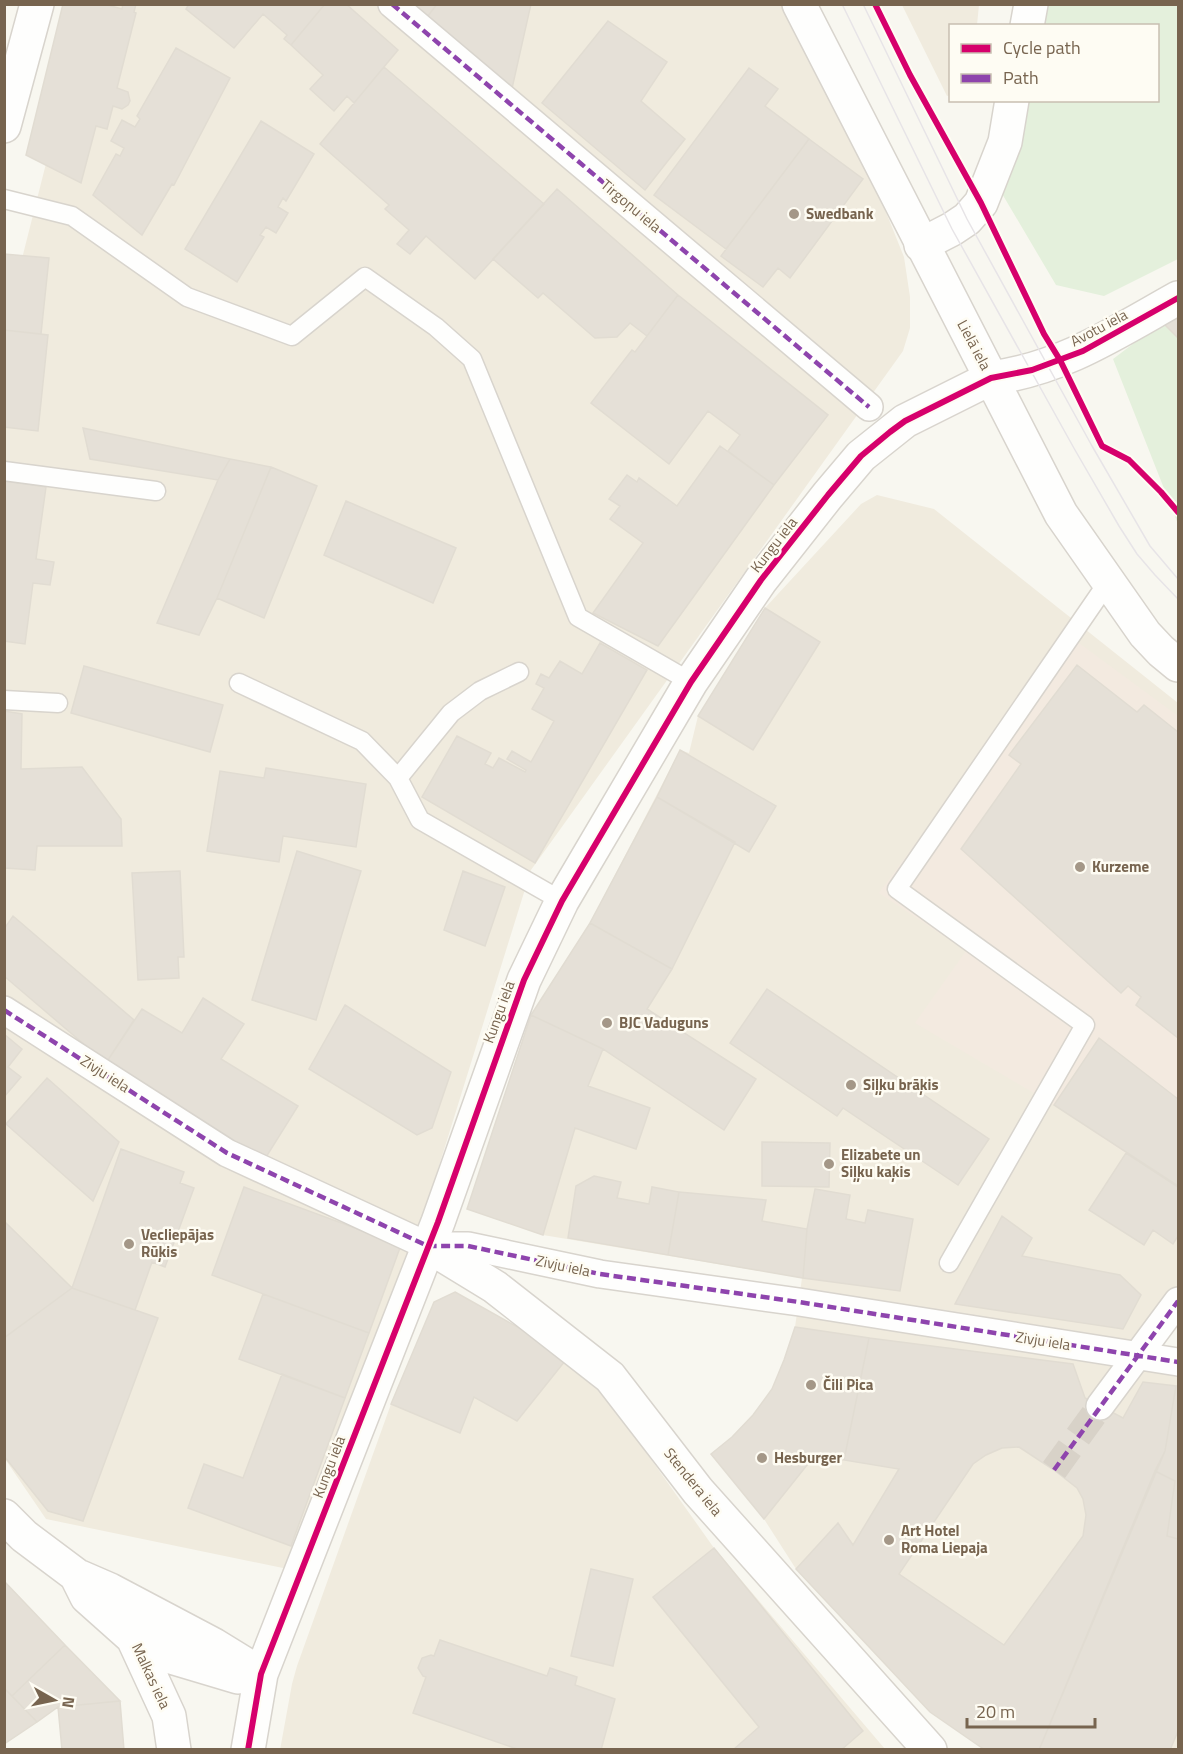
<svg xmlns="http://www.w3.org/2000/svg" width="1183" height="1754" font-family="'Titillium Web',sans-serif">
  <rect width="100%" height="100%" fill="#f8f7f0"/>
  <path fill="#f0ebde" d="M 86,5 L 782,5 L 863,155 L 904,257 L 910,297 L 910,328 L 903,351 L 531,870 L 312,1574 L 46,1519 L 5,1459 L 4,330 Z
    M 902,5 L 979,5 L 977,25 L 950,26 L 950,95 L 947,96 Z
    M 877,495 L 934,509 L 1178,703 L 1178,1302 L 1138,1356 L 1178,1366 L 1178,1749 L 985,1749 L 930,1712 L 796,1569 L 764,1519 L 711,1454 L 732,1437 L 753,1415 L 772,1389 L 784,1360 L 795,1327 L 802,1278 L 543,1235 L 467,1209 L 531,1015 L 590,923 L 680,750 L 689,753 L 698,716 L 765,608 L 861,504 Z
    M 455,1292 L 567,1359 L 604,1393 L 714,1548 L 885,1749 L 280,1750 L 292,1684 L 297,1666 L 391,1404 L 434,1302 Z"/>
  <path fill="#f3eae0" d="M 1068,635 L 1178,716 L 1178,1189 L 1054,1105 L 915,1023 L 966,951 L 879,893 Z"/>
  <path fill="#e4f0dc" d="M 1043,5 L 1178,5 L 1178,259 L 1104,296 L 1056,285 L 1001,192 L 1021,101 L 1158,100 L 1158,26 L 1038,25 Z
    M 1162,322 L 1178,338 L 1178,524 L 1113,359 Z"/>
  <path fill="#e5e0d7" stroke="#e1dcd2" stroke-width="1.5" fill-rule="evenodd" d="M 63,4 L 104,4 L 122,9 L 123,4 L 136,4 L 134,12 L 136,13 L 117,88 L 128,92 L 130,101 L 128,105 L 122,109 L 113,106 L 107,129 L 96,126 L 81,183 L 26,155 Z
    M 189,4 L 325,4 L 291,45 L 284,39 L 287,35 L 263,14 L 234,48 L 186,9 Z
    M 325,4 L 346,4 L 398,50 L 354,103 L 347,96 L 334,111 L 310,89 L 323,75 L 291,45 Z
    M 406,4 L 437,4 L 425,20 Z
    M 437,4 L 531,4 L 511,93 L 425,20 Z
    M 608,21 L 667,62 L 641,101 L 685,139 L 645,190 L 542,103 Z
    M 176,48 L 230,78 L 174,185 L 172,184 L 142,235 L 93,195 L 116,154 L 120,156 L 124,148 L 111,141 L 122,120 L 135,127 L 140,119 L 137,116 Z
    M 384,67 L 544,204 L 475,279 L 426,236 L 410,254 L 397,244 L 409,230 L 385,209 L 389,205 L 320,144 Z
    M 749,68 L 778,89 L 765,106 L 809,139 L 726,249 L 654,195 Z
    M 261,121 L 314,154 L 286,201 L 283,198 L 278,207 L 288,213 L 276,233 L 266,227 L 260,235 L 264,237 L 237,282 L 185,249 Z
    M 809,139 L 863,179 L 790,278 L 778,268 L 763,287 L 721,256 Z
    M 557,189 L 678,295 L 647,336 L 630,323 L 617,337 L 595,338 L 543,293 L 538,298 L 493,259 Z
    M 4,254 L 49,258 L 41,334 L 4,330 Z
    M 678,295 L 828,415 L 774,485 L 728,451 L 740,435 L 708,411 L 669,464 L 591,403 L 632,350 L 635,352 Z
    M 1178,315 L 1178,338 L 1162,322 Z
    M 4,330 L 48,335 L 38,431 L 4,427 Z
    M 83,428 L 230,459 L 218,480 L 90,459 Z
    M 720,446 L 774,485 L 658,646 L 593,613 L 643,543 L 610,519 L 620,506 L 609,499 L 627,475 L 637,482 L 639,478 L 677,506 Z
    M 230,459 L 271,467 L 217,598 L 199,635 L 157,623 L 218,480 Z
    M 271,467 L 317,486 L 264,618 L 217,598 Z
    M 4,481 L 46,487 L 36,559 L 54,562 L 50,585 L 33,583 L 25,644 L 4,641 Z
    M 346,501 L 456,548 L 433,603 L 324,555 Z
    M 765,608 L 820,642 L 753,750 L 698,716 Z
    M 600,643 L 647,670 L 535,863 L 422,797 L 457,736 L 491,753 L 485,764 L 493,768 L 499,758 L 525,772 L 526,770 L 507,759 L 512,751 L 531,762 L 554,721 L 532,709 L 544,688 L 536,684 L 541,674 L 549,678 L 560,661 L 582,674 Z
    M 1077,665 L 1137,712 L 1144,705 L 1178,732 L 1178,1038 L 1136,1005 L 1141,997 L 1128,986 L 1121,993 L 961,849 L 1021,764 L 1009,755 Z
    M 84,666 L 223,705 L 210,752 L 71,713 Z
    M 4,711 L 22,714 L 21,769 L 82,767 L 121,819 L 122,846 L 37,846 L 35,870 L 4,868 Z
    M 680,750 L 776,806 L 749,852 L 657,797 Z
    M 266,768 L 366,784 L 356,847 L 283,836 L 279,862 L 207,851 L 220,771 L 264,778 Z
    M 657,797 L 735,842 L 672,969 L 590,923 Z
    M 297,851 L 361,871 L 316,1020 L 252,1000 Z
    M 180,871 L 184,957 L 178,957 L 179,978 L 138,980 L 132,873 Z
    M 463,871 L 505,887 L 485,946 L 444,930 Z
    M 13,916 L 134,1020 L 106,1063 L 4,976 L 4,929 Z
    M 590,923 L 672,969 L 647,1009 L 756,1079 L 724,1130 L 603,1049 L 531,1015 Z
    M 767,989 L 989,1139 L 958,1185 L 843,1108 L 837,1116 L 730,1043 Z
    M 203,998 L 244,1024 L 221,1059 L 298,1106 L 263,1162 L 106,1063 L 142,1009 L 182,1033 Z
    M 345,1005 L 451,1072 L 432,1128 L 417,1135 L 309,1069 Z
    M 531,1015 L 603,1049 L 588,1086 L 650,1108 L 636,1149 L 575,1128 L 543,1235 L 467,1209 Z
    M 4,1034 L 22,1049 L 8,1067 L 21,1077 L 4,1097 Z
    M 1099,1038 L 1178,1099 L 1178,1186 L 1054,1105 Z
    M 47,1078 L 119,1142 L 93,1201 L 6,1124 Z
    M 762,1142 L 830,1143 L 829,1187 L 762,1186 Z
    M 121,1149 L 184,1172 L 180,1183 L 194,1188 L 165,1267 L 152,1262 L 135,1310 L 72,1288 Z
    M 1126,1153 L 1178,1187 L 1178,1236 L 1173,1244 L 1153,1230 L 1144,1245 L 1089,1210 Z
    M 594,1176 L 621,1182 L 617,1198 L 649,1204 L 652,1187 L 679,1192 L 668,1255 L 568,1238 L 576,1186 Z
    M 244,1187 L 401,1245 L 369,1333 L 212,1275 Z
    M 815,1189 L 850,1195 L 846,1219 L 865,1223 L 868,1210 L 913,1219 L 900,1291 L 803,1278 L 807,1229 Z
    M 679,1192 L 766,1200 L 762,1221 L 807,1229 L 803,1278 L 668,1255 Z
    M 1002,1216 L 1032,1238 L 1022,1256 L 1120,1275 L 1141,1295 L 1123,1329 L 955,1304 Z
    M 4,1221 L 72,1288 L 4,1338 Z
    M 72,1288 L 158,1318 L 83,1521 L 48,1511 L 4,1456 L 4,1338 Z
    M 455,1292 L 569,1356 L 517,1421 L 474,1397 L 460,1433 L 391,1404 L 434,1302 Z
    M 263,1294 L 369,1333 L 345,1398 L 239,1359 Z
    M 795,1327 L 869,1338 L 844,1460 L 815,1455 L 764,1519 L 711,1454 L 732,1437 L 753,1415 L 772,1389 L 784,1360 Z
    M 869,1338 L 1073,1364 L 1085,1398 L 1123,1418 L 1143,1382 L 1176,1386 L 1165,1451 L 1039,1750 L 985,1750 L 930,1712 L 796,1569 L 838,1523 L 853,1545 L 899,1469 L 844,1460 ZM 1019,1447 L 1054,1470 L 1077,1488 L 1083,1499 L 1086,1515 L 1083,1536 L 1004,1645 L 899,1574 L 973,1464 L 986,1455 L 1002,1448 Z
    M 282,1374 L 345,1398 L 291,1546 L 188,1508 L 204,1464 L 243,1478 Z
    M 1176,1386 L 1178,1386 L 1178,1539 L 1167,1536 L 1175,1481 L 1155,1471 L 1165,1451 Z
    M 1155,1471 L 1175,1481 L 1167,1536 L 1178,1539 L 1178,1731 L 1170,1750 L 1039,1750 Z
    M 714,1548 L 863,1731 L 841,1750 L 733,1750 L 759,1727 L 653,1597 Z
    M 591,1569 L 633,1579 L 613,1666 L 571,1656 Z
    M 4,1581 L 65,1645 L 12,1696 L 4,1688 Z
    M 440,1640 L 547,1676 L 550,1668 L 577,1677 L 575,1685 L 615,1699 L 601,1750 L 520,1750 L 413,1713 L 426,1677 L 423,1676 L 418,1668 L 422,1658 L 431,1655 L 434,1656 Z
    M 65,1645 L 120,1701 L 58,1707 L 37,1722 L 12,1696 Z
    M 4,1688 L 37,1722 L 4,1744 Z
    M 120,1701 L 124,1750 L 62,1750 L 58,1707 Z"/>
  <g fill="none" stroke-linecap="round" stroke-linejoin="round">
    <path stroke="#d8d2c8" stroke-width="27" stroke-dasharray="27 14" stroke-linecap="butt" d="M 1054,1470 L 1100,1406"/>
    <defs>
      <path id="service" d="M 4,199 L 72,216 L 187,297 L 292,336 L 365,277 L 436,327 L 472,359 L 578,617 L 691,682
        M 4,471 L 156,491
        M 239,683 L 362,741 L 398,778 L 420,820 L 562,901
        M 4,700 L 58,703
        M 398,778 L 451,713 L 480,691 L 519,672
        M 949,1263 L 1085,1025 L 897,889 L 1108,582"/>
      <path id="pedestrian" d="M 392,4 L 869,407
        M 4,1010 L 227,1153 L 428,1246 L 468,1246 L 600,1274 L 799,1302 L 1178,1362
        M 1100,1406 L 1178,1301"/>
      <path id="minor" d="M 1027,26 L 1031,4
        M 921,245 L 952,229 L 967,219 L 981,203 L 1005,142 L 1012,100
        M 991,378 C 1062,369 1117,332 1178,298
        M 428,1246 L 495,1287 L 610,1377 L 698,1491 L 930,1750"/>
      <path id="tertiary" d="M 799,4 L 1061,514 L 1145,634 L 1161,651 L 1178,665
        M 4,126 L 37,4
        M 4,1516 L 24,1536 L 76,1575 L 87,1597 L 133,1638 L 169,1716 L 174,1750
        M 80,1577 L 110,1590 L 214,1645 L 261,1674
        M 133,1638 L 171,1657 L 238,1677 L 253,1675
        M 248,1750 L 261,1674 L 438,1222 L 524,980 L 562,901 L 691,682 L 761,580 L 828,495 L 861,456 L 905,421 L 991,378"/>
    </defs>
    <use href="#service" stroke="#d8d4cd" stroke-width="21"/>
    <use href="#pedestrian" stroke="#d8d4cd" stroke-width="30"/>
    <use href="#minor" stroke="#d8d4cd" stroke-width="36"/>
    <use href="#tertiary" stroke="#d8d4cd" stroke-width="36"/>
    <use href="#service" stroke="#fefefd" stroke-width="18"/>
    <use href="#pedestrian" stroke="#fefefd" stroke-width="27"/>
    <use href="#minor" stroke="#fefefd" stroke-width="33"/>
    <use href="#tertiary" stroke="#fefefd" stroke-width="33"/>
    <path stroke="#e7e4e7" stroke-width="1.5" d="M 842,4 L 952,229 L 1075,450 L 1119,526 L 1137,554 L 1155,575 L 1178,599
      M 863,4 L 967,219 L 1092,446 L 1150,546 L 1178,579"/>
    <path stroke="#8e44ad" stroke-width="4.5" stroke-dasharray="9 4.5" stroke-linecap="butt" d="M 392,4 L 869,407
      M 4,1010 L 227,1153 L 428,1246 L 468,1246 L 600,1274 L 799,1302 L 1178,1362
      M 1054,1470 L 1178,1301"/>
    <defs>
      <path id="cycleway" d="M 875,4 L 910,75 L 981,203 L 1044,334 L 1060,360 L 1102,446 L 1129,460 L 1161,492 L 1178,512
        M 248,1750 L 261,1674 L 438,1222 L 524,980 L 562,901 L 691,682 L 761,580 L 828,495 L 861,456 L 890,432 L 905,421 L 991,378 L 1032,370 L 1083,351 L 1178,298"/>
    </defs>
    <use href="#cycleway" stroke="#fefcf3" stroke-width="10"/>
    <use href="#cycleway" stroke="#d6006c" stroke-width="6"/>
  </g>
  <g fill="#a49787" stroke="#fefcf3" stroke-width="2">
    <circle cx="794" cy="214" r="6"/>
    <circle cx="1080" cy="867" r="6"/>
    <circle cx="607" cy="1023" r="6"/>
    <circle cx="851" cy="1085" r="6"/>
    <circle cx="829" cy="1164" r="6"/>
    <circle cx="129" cy="1244" r="6"/>
    <circle cx="811" cy="1385" r="6"/>
    <circle cx="762" cy="1458" r="6"/>
    <circle cx="889" cy="1540" r="6"/>
  </g>
  <g text-anchor="middle" stroke-width="5" stroke-linejoin="round" paint-order="stroke">
    <g font-size="15" fill="#77644f" stroke="#fefcf3">
      <text transform="translate(631 206) rotate(40)" y="5">Tirgoņu iela</text>
      <text transform="translate(1099 328) rotate(-28)" y="5">Avotu iela</text>
      <text transform="translate(974 345) rotate(62)" y="5">Lielā iela</text>
      <text transform="translate(774 545) rotate(-52)" y="5">Kungu iela</text>
      <text transform="translate(499 1012) rotate(-70)" y="5">Kungu iela</text>
      <text transform="translate(105 1074) rotate(33)" y="5">Zivju iela</text>
      <text transform="translate(563 1266) rotate(12)" y="5">Zivju iela</text>
      <text transform="translate(1043 1341) rotate(9)" y="5">Zivju iela</text>
      <text transform="translate(329 1467) rotate(-69)" y="5">Kungu iela</text>
      <text transform="translate(693 1482) rotate(51)" y="5">Stendera iela</text>
      <text transform="translate(151 1676) rotate(65)" y="5">Malkas iela</text>
    </g>
    <g font-size="15" font-weight="bold" fill="#77644f" stroke="#fefcf3" text-anchor="start">
      <text x="806" y="219">Swedbank</text>
      <text x="1092" y="872">Kurzeme</text>
      <text x="619" y="1028">BJC Vaduguns</text>
      <text x="863" y="1090">Siļķu brāķis</text>
      <text x="841" y="1160">Elizabete un<tspan x="841" dy="17">Siļķu kaķis</tspan></text>
      <text x="141" y="1240">Vecliepājas<tspan x="141" dy="17">Rūķis</tspan></text>
      <text x="823" y="1390">Čili Pica</text>
      <text x="774" y="1463">Hesburger</text>
      <text x="901" y="1536">Art Hotel<tspan x="901" dy="17">Roma Liepaja</tspan></text>
    </g>
  </g>
  <rect width="1183" height="1754" fill="none" stroke="#77644f" stroke-width="12"/>
  <rect x="949" y="24" width="210" height="78" fill="#fefcf3" stroke="#c8bfb1" stroke-width="1.5"/>
  <rect x="961" y="44" width="30" height="9" fill="#d6006c" stroke="#c8bfb1" stroke-width="1.5"/>
  <text x="1003" y="54" font-size="18" fill="#77644f">Cycle path</text>
  <rect x="961" y="74" width="30" height="9" fill="#8e44ad" stroke="#c8bfb1" stroke-width="1.5"/>
  <text x="1003" y="84" font-size="18" fill="#77644f">Path</text>
  <g transform="translate(54 1700) rotate(99)" stroke="#fefcf3" stroke-width="4.5" paint-order="stroke">
  <path d="M0-4.5L10 22L0 15L-10 22Z" fill="#77644f"/>
  <text y="-9" font-size="16" font-weight="bold" text-anchor="middle" fill="#77644f">N</text>
  </g>
  <path d="M967 1718v9h128v-9" fill="none" stroke="#77644f" stroke-width="3"/>
  <text x="976" y="1718" font-size="18" fill="#77644f" stroke="#fefcf3" stroke-width="4.5" paint-order="stroke">20 m</text>
</svg>
